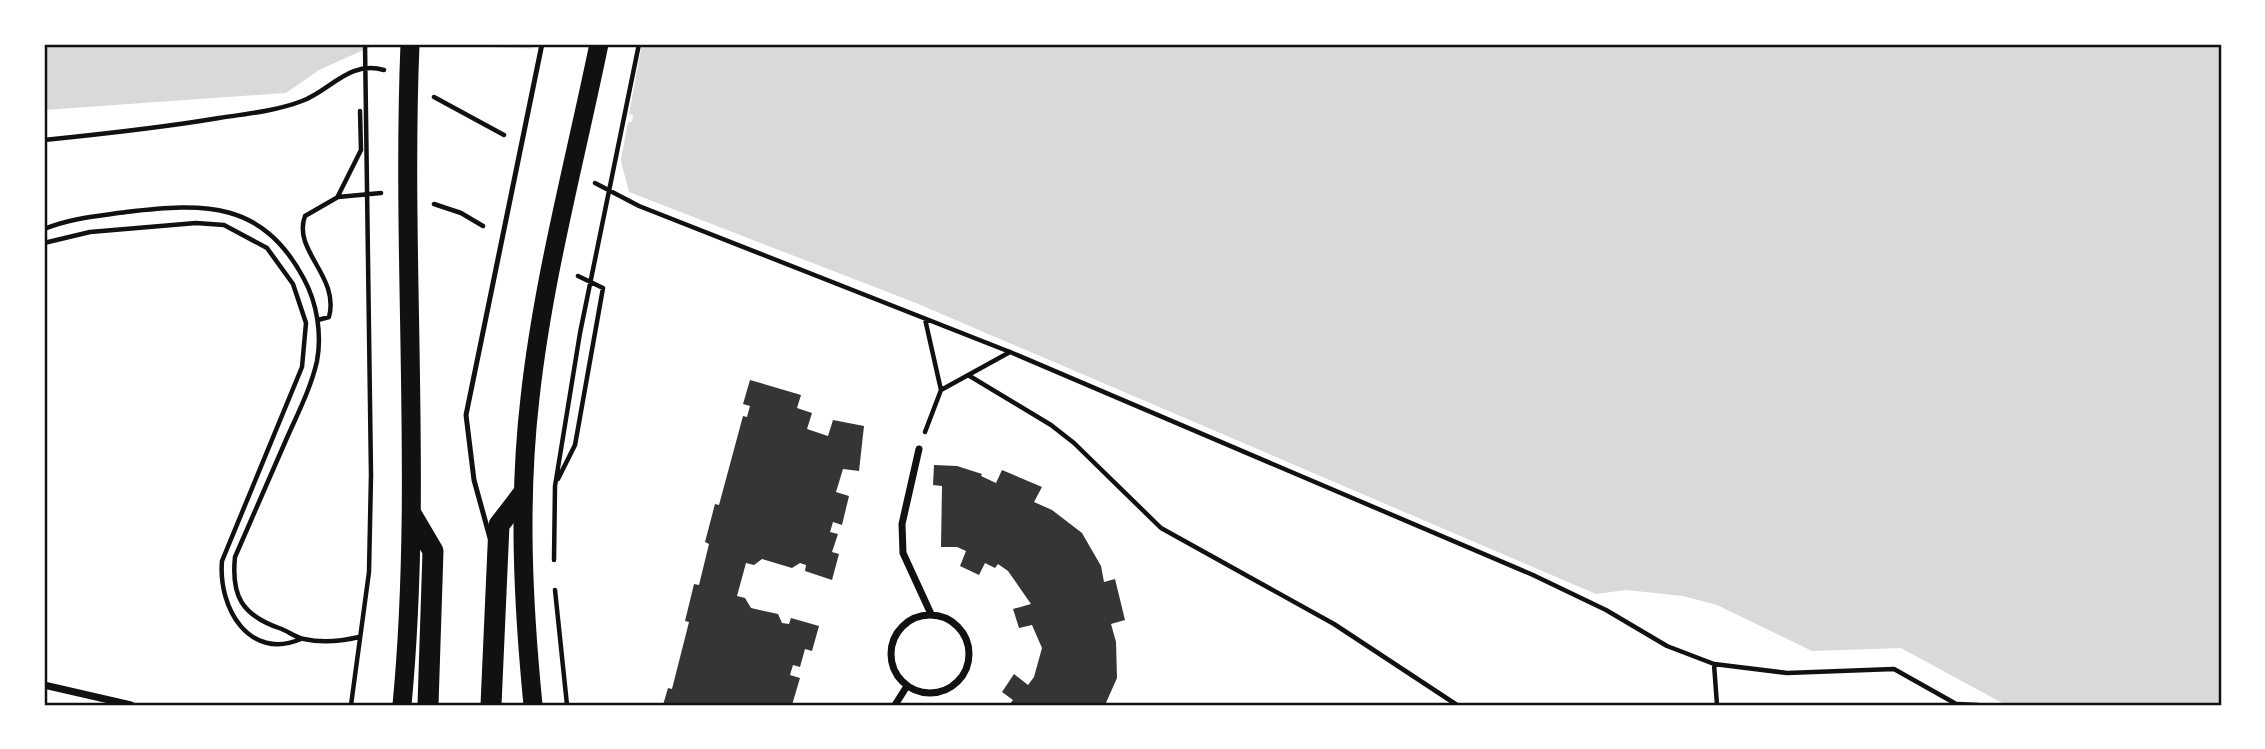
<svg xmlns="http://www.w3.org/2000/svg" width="2265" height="749" font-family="Raleway,sans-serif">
  <rect width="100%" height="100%" fill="#fff"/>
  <path fill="#d9d9d9" d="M 44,44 L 377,44 L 319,70 L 286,93 L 44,110 Z
    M 418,44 L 2221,44 L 2221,705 L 2006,705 L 1901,648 L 1812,651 L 1717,605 L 1683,596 L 1626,590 L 1596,594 L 916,303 L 629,192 L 592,51 Z"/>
  <path fill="#fff" d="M 533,44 L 642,44 L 629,114 L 633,115 L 632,122 L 628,122 L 619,169 L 590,55 L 532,52 Z"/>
  <path fill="#353535" d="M 750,380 L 801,395 L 797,408 L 812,413 L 807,429 L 828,436 L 833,420 L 864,426 L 859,471 L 843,469 L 836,492 L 849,496 L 842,525 L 833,522 L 830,532 L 838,534 L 832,552 L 839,554 L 832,580 L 805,571 L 806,565 L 800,563 L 792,568 L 762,559 L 754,565 L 746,563 L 737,596 L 745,598 L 751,608 L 778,614 L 782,623 L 789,624 L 791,618 L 819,626 L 812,651 L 805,649 L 800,667 L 793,665 L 790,675 L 800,678 L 792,705 L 663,705 L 668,688 L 672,689 L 689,622 L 685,621 L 694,584 L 699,585 L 709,544 L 705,542 L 715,504 L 719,505 L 743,416 L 747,417 L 750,406 L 743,404 Z
    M 934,465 L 957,466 L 982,474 L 981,476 L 996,483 L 1002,470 L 1042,487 L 1034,502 L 1052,510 L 1082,533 L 1101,566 L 1104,582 L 1115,579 L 1125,620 L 1111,624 L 1116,642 L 1117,678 L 1105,705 L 1009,705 L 1013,700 L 1002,692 L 1014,674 L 1028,685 L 1034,677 L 1042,648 L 1032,625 L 1019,628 L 1013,609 L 1031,604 L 1008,571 L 998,564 L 995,568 L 985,563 L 979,575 L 960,566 L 966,551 L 957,547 L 941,547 L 942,486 L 933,485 Z"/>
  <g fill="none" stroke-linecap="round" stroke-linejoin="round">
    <path stroke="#111" stroke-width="4.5" d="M 434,97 L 504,135
      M 44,140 C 103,134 160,128 219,118 C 246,114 276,111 302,101 C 331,90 349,60 384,70
      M 595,183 L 639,206 L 1010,352 L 1533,575 L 1606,610 L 1667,646 L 1714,664 L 1787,673 L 1894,669 L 1958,705
      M 338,196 L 361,150 L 360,111
      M 434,204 L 461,213 L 483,226
      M 44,229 C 71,218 98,216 126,212 C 204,203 262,200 304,279 C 317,303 322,334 317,361 C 311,388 297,415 286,440 C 269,479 252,518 235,557 C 231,596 242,615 279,628 C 288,631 296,638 304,639 C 322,643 342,641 359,637
      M 44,243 L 90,232 L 196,223 L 224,225 L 267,248 L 293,284 L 306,323 L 302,367 L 222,561 C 218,608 249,661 301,639
      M 925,319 L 941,390 L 1010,352
      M 318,320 L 329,317 C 340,276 292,251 305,216 L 338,197 L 381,193
      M 968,375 L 1051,425 L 1074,443 L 1161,528 L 1334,624 L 1457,705
      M 925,432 L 941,390
      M 558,479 L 575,445 L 603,288 L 578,276
      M 554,560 L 555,486 L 580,333 L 639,44
      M 555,590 L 567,705
      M 1714,664 L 1717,705
      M 1958,704 L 1978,705
      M 351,705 L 369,572 L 371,475 L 365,44"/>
    <path stroke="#111" stroke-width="5" d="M 490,538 L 474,480 L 466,415 L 542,44"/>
    <path stroke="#111" stroke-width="7" d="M 919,449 L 902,524 L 903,553 L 931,614
      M891 654a39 39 0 1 1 78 0a39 39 0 1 1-78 0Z
      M 44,685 L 131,705
      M 895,705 L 907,686"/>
    <path stroke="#111" stroke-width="19" d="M 402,705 C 423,485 401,264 410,44
      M 533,705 C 523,603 518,501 530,398 C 543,279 575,161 599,44"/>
    <path stroke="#111" stroke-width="21" d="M 413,517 L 433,551 L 428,705
      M 491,705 L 499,525 L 522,495"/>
  </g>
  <rect width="2265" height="749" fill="none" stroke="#ffffff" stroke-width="91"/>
  <rect x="46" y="46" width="2174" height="658" fill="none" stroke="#111" stroke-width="2.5"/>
</svg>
